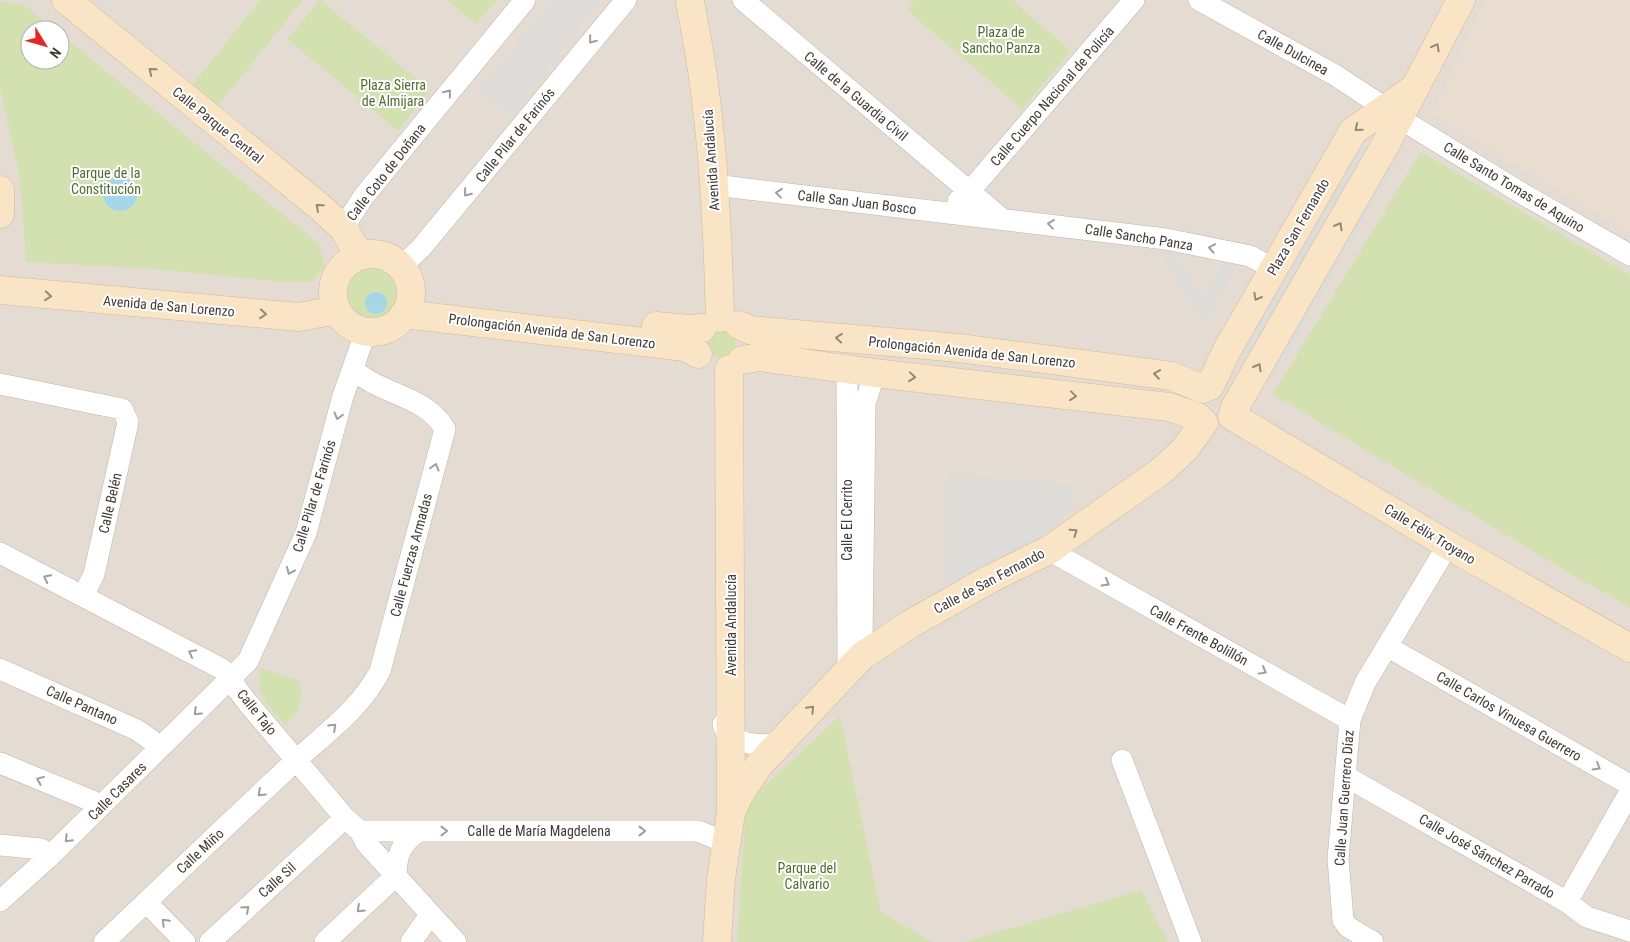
<svg xmlns="http://www.w3.org/2000/svg" width="1630" height="942" font-family="'Roboto Condensed',sans-serif">
  <rect width="100%" height="100%" fill="#f0ebe4"/>
  <path fill="#e4dcd3" fill-rule="evenodd" d="M 0,0 L 1630,0 L 1630,942 L 0,942 ZM 30,30 L 60,30 L 60,60 L 30,60 Z"/>
  <path fill="#e8ddd0" d="M 1485,0 L 1630,0 L 1630,233 L 1431,115 Z"/>
  <path fill="#d3e1b1" d="M 260,0 L 303,0 L 215,109 L 189,89 Z
    M 320,0 L 430,90 L 398,131 L 287,39 Z
    M 447,0 L 497,0 L 476,24 Z
    M 915,0 L 1012,0 L 1071,51 L 1022,109 L 907,10 Z
    M 0,2 L 23,4 L 55,30 L 30,30 L 30,60 L 60,60 L 60,34 L 318,243 L 325,266 L 313,282 L 283,282 L 156,269 L 26,262 L 20,178 L 0,88 Z
    M 1421,152 L 1630,275 L 1630,607 L 1576,577 L 1273,394 Z
    M343 292a29 29 0 1 1 58 0a29 29 0 1 1-58 0Z
    M708 344a14 14 0 1 1 28 0a14 14 0 1 1-28 0Z
    M 261,668 L 300,681 C 303,703 301,710 285,725 C 268,704 254,697 261,668 Z
    M 840,716 L 881,912 L 932,942 L 737,942 L 746,803 Z
    M 1141,890 L 1168,942 L 964,942 Z"/>
  <path fill="#dedcd9" d="M 554,0 L 600,0 L 511,114 L 478,92 Z
    M 1354,141 L 1376,153 L 1258,360 L 1236,347 Z
    M 1381,162 L 1393,169 L 1278,370 L 1266,363 Z
    M 1156,245 L 1171,249 L 1202,299 L 1224,262 L 1236,267 L 1205,323 Z
    M 948,474 L 1072,486 L 1070,506 L 1048,535 L 948,590 Z"/>
  <path fill="#a6d7e8" d="M103 194a17 17 0 1 1 34 0a17 17 0 1 1-34 0Z
    M365 303a11 11 0 1 1 22 0a11 11 0 1 1-22 0Z"/>
  <g fill="none" stroke-linecap="round" stroke-linejoin="round">
    <defs>
      <path id="street" d="M 743,0 L 1001,218
        M 1199,0 L 1335,75 L 1385,108
        M 1399,118 L 1528,197 L 1630,255
        M 714,185 L 1166,239 L 1250,256 L 1274,269
        M 958,201 L 969,192 L 1134,0
        M 343,228 L 364,196 L 525,0
        M 401,267 L 421,248 L 626,0
        M 847,369 L 848,671
        M 0,384 L 122,409 L 128,422 L 94,574 L 83,596
        M 1049,550 L 1350,720
        M 0,553 L 222,669 L 247,702 L 345,818 L 360,831 L 366,843 L 456,942
        M 862,644 L 865,403 L 875,373
        M 1388,647 L 1630,785
        M 0,669 L 137,730 L 161,747
        M 723,724 C 729,745 760,746 777,744
        M 1122,760 L 1191,942
        M 0,763 L 92,801 L 100,807
        M 1345,776 L 1567,902 L 1587,917 L 1630,931
        M 360,831 L 698,831 L 715,838
        M 0,845 L 41,849 L 49,857
        M 396,878 C 396,857 400,843 419,831
        M 0,901 L 49,857 L 248,661 L 306,533 L 343,396 L 366,331
        M 1567,902 L 1630,792
        M 144,904 L 152,908 L 185,942
        M 104,942 C 167,882 229,823 292,764 C 323,735 360,710 380,671 L 445,429 C 426,395 380,395 353,369
        M 210,942 L 345,818
        M 325,942 L 389,882 L 396,878
        M 411,942 L 430,915
        M 1373,942 L 1348,927 L 1343,920 L 1338,859 L 1350,720 L 1365,683 L 1448,545"/>
      <path id="secondary" d="M 66,0 L 320,207 L 343,228 L 354,247 L 364,255
        M 690,3 C 712,106 717,213 720,318
        M 0,190 L 0,214
        M333 293a39 39 0 1 1 78 0a39 39 0 1 1-78 0Z
        M 0,290 L 299,317 L 337,310
        M 404,314 L 685,347 L 698,354
        M 739,325 L 750,330 L 959,348 L 1172,376 L 1203,389
        M 656,326 L 690,329 L 702,328
        M 742,360 L 760,357 L 875,373 L 1169,407 L 1198,417
        M 1210,386 L 1227,350 L 1353,131 L 1412,90
        M 1234,409 L 1383,149 L 1461,0
        M 1232,416 L 1448,545 L 1630,648
        M 731,813 L 739,795 L 759,765 L 862,656 L 912,623 L 990,579 L 1049,550 L 1160,472 L 1184,450 L 1204,423
        M 717,942 L 721,879 L 731,813 L 729,369"/>
    </defs>
    <use href="#street" stroke="#beb4ab" stroke-width="22"/>
    <use href="#secondary" stroke="#cfb99b" stroke-width="29"/>
    <use href="#street" stroke="#fff" stroke-width="21"/>
    <use href="#secondary" stroke="#f9e5c6" stroke-width="28"/>
  </g>
  <defs><path id="oneway-chevron" d="M-2-3.5L2.5 0L-2 3.5" fill="none" stroke-width="1.6" stroke-linecap="round" stroke-linejoin="round" transform="scale(1.25)"/></defs>
  <g stroke="#a09d9a">
    <use href="#oneway-chevron" transform="translate(592 40) rotate(129)"/>
    <use href="#oneway-chevron" transform="translate(448 93) rotate(-51)"/>
    <use href="#oneway-chevron" transform="translate(467 193) rotate(129)"/>
    <use href="#oneway-chevron" transform="translate(779 193) rotate(-173)"/>
    <use href="#oneway-chevron" transform="translate(1051 224) rotate(-173)"/>
    <use href="#oneway-chevron" transform="translate(1212 248) rotate(-169)"/>
    <use href="#oneway-chevron" transform="translate(338 416) rotate(105)"/>
    <use href="#oneway-chevron" transform="translate(435 467) rotate(-75)"/>
    <use href="#oneway-chevron" transform="translate(290 571) rotate(113)"/>
    <use href="#oneway-chevron" transform="translate(47 578) rotate(-153)"/>
    <use href="#oneway-chevron" transform="translate(1106 583) rotate(30)"/>
    <use href="#oneway-chevron" transform="translate(192 653) rotate(-152)"/>
    <use href="#oneway-chevron" transform="translate(1263 671) rotate(29)"/>
    <use href="#oneway-chevron" transform="translate(197 712) rotate(136)"/>
    <use href="#oneway-chevron" transform="translate(333 727) rotate(-43)"/>
    <use href="#oneway-chevron" transform="translate(1597 767) rotate(30)"/>
    <use href="#oneway-chevron" transform="translate(40 780) rotate(-158)"/>
    <use href="#oneway-chevron" transform="translate(261 793) rotate(137)"/>
    <use href="#oneway-chevron" transform="translate(444 831)"/>
    <use href="#oneway-chevron" transform="translate(642 831)"/>
    <use href="#oneway-chevron" transform="translate(68 839) rotate(135)"/>
    <use href="#oneway-chevron" transform="translate(246 909) rotate(-42)"/>
    <use href="#oneway-chevron" transform="translate(360 909) rotate(137)"/>
    <use href="#oneway-chevron" transform="translate(165 922) rotate(-134)"/>
  </g>
  <g stroke="#948876">
    <use href="#oneway-chevron" transform="translate(1436 47) rotate(-61)"/>
    <use href="#oneway-chevron" transform="translate(152 71) rotate(-141)"/>
    <use href="#oneway-chevron" transform="translate(1358 128) rotate(141)"/>
    <use href="#oneway-chevron" transform="translate(319 207) rotate(-139)"/>
    <use href="#oneway-chevron" transform="translate(1339 226) rotate(-60)"/>
    <use href="#oneway-chevron" transform="translate(48 296) rotate(5)"/>
    <use href="#oneway-chevron" transform="translate(1257 297) rotate(120)"/>
    <use href="#oneway-chevron" transform="translate(263 314) rotate(5)"/>
    <use href="#oneway-chevron" transform="translate(839 338) rotate(-175)"/>
    <use href="#oneway-chevron" transform="translate(1258 367) rotate(-60)"/>
    <use href="#oneway-chevron" transform="translate(1157 374) rotate(-172)"/>
    <use href="#oneway-chevron" transform="translate(912 377) rotate(6)"/>
    <use href="#oneway-chevron" transform="translate(1073 396) rotate(7)"/>
    <use href="#oneway-chevron" transform="translate(1074 532) rotate(-35)"/>
    <use href="#oneway-chevron" transform="translate(811 709) rotate(-46)"/>
  </g>
  <g text-anchor="middle" stroke-width="4" stroke-linejoin="round" paint-order="stroke">
    <g font-size="14" fill="#506d2f" stroke="#fff">
      <text x="1001" y="37">Plaza de<tspan x="1001" dy="16">Sancho Panza</tspan></text>
      <text x="393" y="90">Plaza Sierra<tspan x="393" dy="16">de Almijara</tspan></text>
      <text x="106" y="178">Parque de la<tspan x="106" dy="16">Constitución</tspan></text>
      <text x="807" y="873">Parque del<tspan x="807" dy="16">Calvario</tspan></text>
    </g>
    <g font-size="14" fill="#423b35" stroke="#fff">
      <text transform="translate(1293 52) rotate(29)" y="5">Calle Dulcinea</text>
      <text transform="translate(856 96) rotate(40)" y="5">Calle de la Guardia Civil</text>
      <text transform="translate(1052 96) rotate(-49)" y="5">Calle Cuerpo Nacional de Policía</text>
      <text transform="translate(218 125) rotate(39)" y="5">Calle Parque Central</text>
      <text transform="translate(515 135) rotate(-51)" y="5">Calle Pilar de Farinós</text>
      <text transform="translate(711 160) rotate(-94)" y="5">Avenida Andalucía</text>
      <text transform="translate(386 172) rotate(-52)" y="5">Calle Coto de Doñana</text>
      <text transform="translate(1514 187) rotate(31)" y="5">Calle Santo Tomas de Aquino</text>
      <text transform="translate(857 202) rotate(7)" y="5">Calle San Juan Bosco</text>
      <text transform="translate(1298 227) rotate(-60)" y="5">Plaza San Fernando</text>
      <text transform="translate(1139 237) rotate(9)" y="5">Calle Sancho Panza</text>
      <text transform="translate(169 306) rotate(5)" y="5">Avenida de San Lorenzo</text>
      <text transform="translate(552 331) rotate(7)" y="5">Prolongación Avenida de San Lorenzo</text>
      <text transform="translate(972 352) rotate(6)" y="5">Prolongación Avenida de San Lorenzo</text>
      <text transform="translate(314 496) rotate(-73)" y="5">Calle Pilar de Farinós</text>
      <text transform="translate(110 503) rotate(-77)" y="5">Calle Belén</text>
      <text transform="translate(847 520) rotate(-90)" y="5">Calle El Cerrito</text>
      <text transform="translate(1430 534) rotate(31)" y="5">Calle Félix Troyano</text>
      <text transform="translate(411 555) rotate(-75)" y="5">Calle Fuerzas Armadas</text>
      <text transform="translate(989 581) rotate(-28)" y="5">Calle de San Fernando</text>
      <text transform="translate(731 625) rotate(-90)" y="5">Avenida Andalucía</text>
      <text transform="translate(1199 635) rotate(29)" y="5">Calle Frente Bolillón</text>
      <text transform="translate(82 705) rotate(24)" y="5">Calle Pantano</text>
      <text transform="translate(257 712) rotate(51)" y="5">Calle Tajo</text>
      <text transform="translate(1509 716) rotate(30)" y="5">Calle Carlos Vinuesa Guerrero</text>
      <text transform="translate(117 791) rotate(-45)" y="5">Calle Casares</text>
      <text transform="translate(1344 798) rotate(-86)" y="5">Calle Juan Guerrero Díaz</text>
      <text x="539" y="836">Calle de María Magdelena</text>
      <text transform="translate(200 851) rotate(-43)" y="5">Calle Miño</text>
      <text transform="translate(1487 856) rotate(30)" y="5">Calle José Sánchez Parrado</text>
      <text transform="translate(277 880) rotate(-42)" y="5">Calle Sil</text>
    </g>
  </g>
  <g transform="translate(45 45) rotate(127)"><circle r="24" fill="#ffffff" stroke="#b3b1ae"/>
  <path d="M0-4L9 19L0 12L-9 19Z" fill="#e42828"/>
  <text y="-8" font-size="14" font-weight="bold" text-anchor="middle" fill="#423b35">N</text>
  </g>
</svg>
